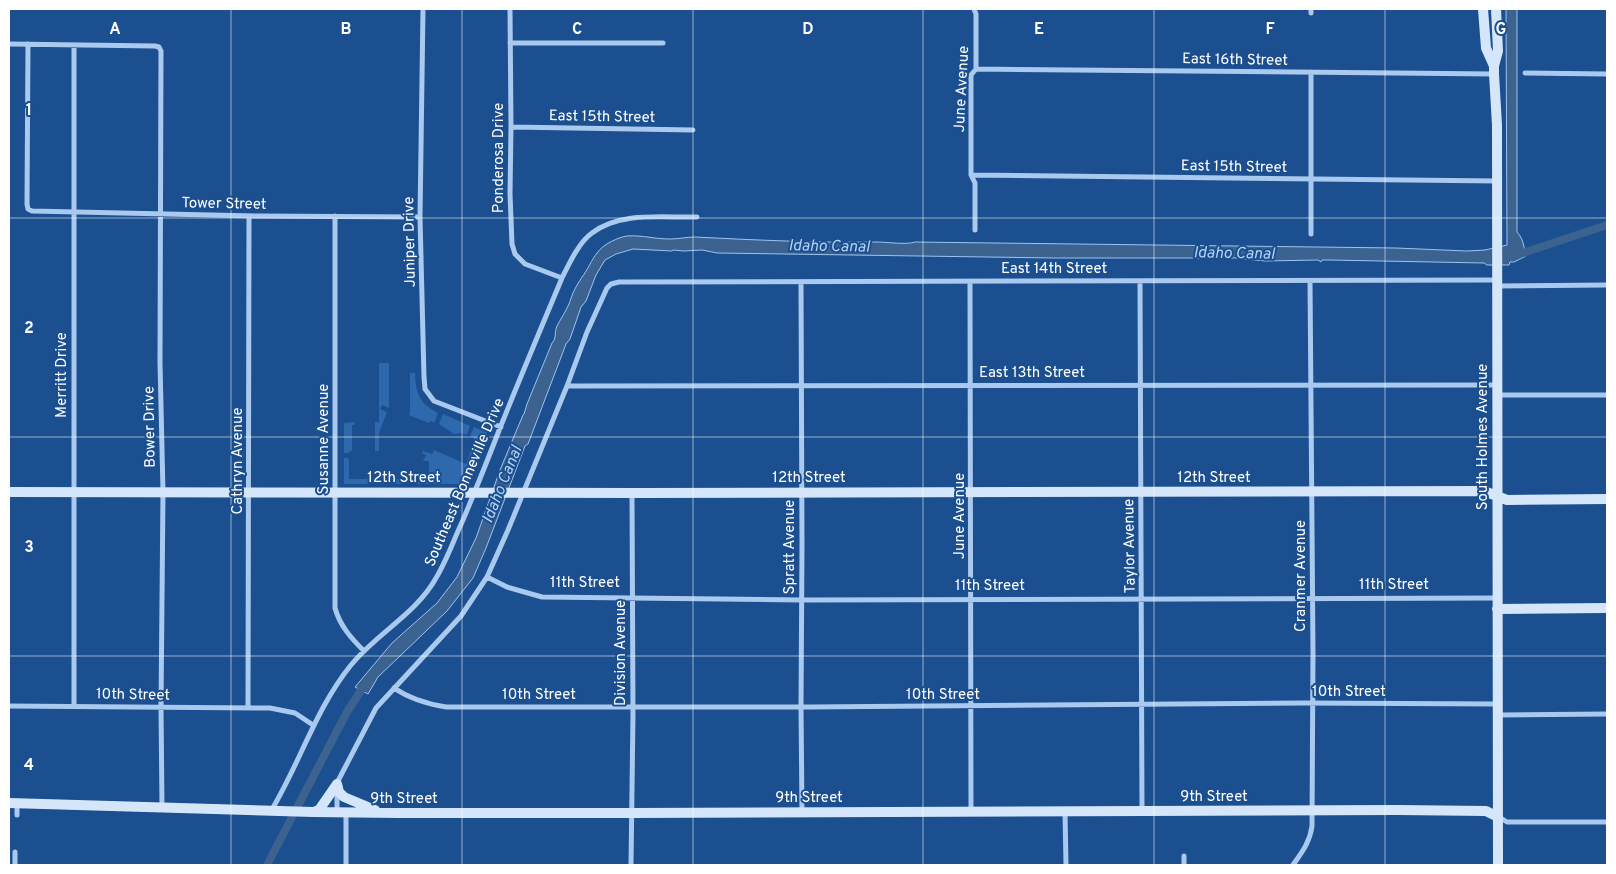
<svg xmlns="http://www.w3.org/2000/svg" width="1616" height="874" font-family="Overpass,sans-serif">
  <rect width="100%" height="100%" fill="#1b4f8f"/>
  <path fill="#2e69ad" d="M 379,363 L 389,363 L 389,408 L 382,405 L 380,409 L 387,412 L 379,433 L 379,451 L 375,451 L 375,422 L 379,422 Z
    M 410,373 L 415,373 C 416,394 419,403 438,413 L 434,423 L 431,421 L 429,423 L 409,415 L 410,411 Z
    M 443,414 L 470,426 L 467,435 L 461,433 L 454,434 L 439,424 Z
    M 355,422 L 354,425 L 352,425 L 352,451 L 349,451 L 349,453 L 344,453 L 344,423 Z
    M 474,427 L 486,432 L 488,439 L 470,482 L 467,484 L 417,484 L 420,480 L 429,479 L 429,461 L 423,461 L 426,455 L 422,453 L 423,451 L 432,454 L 434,450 L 466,464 L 474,443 L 473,442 L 474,438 L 470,436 Z
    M 344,458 L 348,458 L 349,461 L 349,479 L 402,479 L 405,480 L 406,484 L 344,484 Z"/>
  <path fill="#3c6290" stroke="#9cc4f0" d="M 1506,9 L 1517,9 L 1517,232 C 1523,238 1524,247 1526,256 L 1514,262 L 1510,262 L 1509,265 L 1487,265 L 1484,263 L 1329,260 L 1322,260 L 1321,262 L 1318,260 L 1265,261 L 1236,258 L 1053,258 L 717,253 L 702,250 L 684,251 L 673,250 L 672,251 L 633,249 L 616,254 L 605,260 L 596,275 L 586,301 L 581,307 L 570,339 L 566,344 L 528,444 L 525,446 L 486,548 L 473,578 L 447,611 L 378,677 L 368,694 L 355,687 L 392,643 L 437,603 L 457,577 L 476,538 L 500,470 L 523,415 L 524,414 L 527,404 L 552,343 C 557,338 554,332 557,326 C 560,320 563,316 566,310 C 569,305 571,298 573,293 C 575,288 579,282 582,277 C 587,271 592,259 597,253 C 603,244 619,237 627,236 C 643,235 654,239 670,239 C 678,239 687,237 695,237 C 755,240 817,243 877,242 C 887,242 907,245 915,242 L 1396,248 L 1467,251 L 1485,250 L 1507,245 Z"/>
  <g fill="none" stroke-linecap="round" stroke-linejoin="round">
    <path stroke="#3c6290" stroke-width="8" d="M 1517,255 L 1607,225
      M 267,865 L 347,712 L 367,681"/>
    <path stroke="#a9c9ee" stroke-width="5" d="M 423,9 L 420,217 L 424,377 L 425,389 L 434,401 L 501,427
      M 510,9 L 511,127 L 510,194 L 512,244 L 515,254 L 525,264 L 562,278
      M 974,9 L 976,14 L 976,69 L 971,75 L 971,175 L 975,183 L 975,230
      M 1311,13 L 1311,9
      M 510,43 L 663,43
      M 9,44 L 155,46 L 159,47 L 161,51 L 160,363 L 163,492 L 161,707 L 162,807
      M 28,44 L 27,204 L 28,209 L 32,211 L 257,216 L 420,217
      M 976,69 L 1494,74
      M 1525,73 L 1607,74
      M 511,127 L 693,130
      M 971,175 L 1497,181
      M 335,216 L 335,608 C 340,626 351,638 364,651
      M 1311,234 L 1311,72
      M 970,281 L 971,811
      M 1140,281 L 1142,811
      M 801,282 L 802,545 L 801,707 L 802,812
      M 1497,286 L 1607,285
      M 567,386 L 1497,385
      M 1498,395 L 1607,395
      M 487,577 L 507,587 L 542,597 L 802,600 L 1496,598
      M 394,688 C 410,699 427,704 446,707 L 810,707 L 1303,703 L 1497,704
      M 9,706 L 270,708 L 295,713 L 313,725
      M 74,706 L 74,45
      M 248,707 L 249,216
      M 1498,715 L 1607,714
      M 271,811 C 300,763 316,708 351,665 C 377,633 416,614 436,578 C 447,560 454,539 463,520 C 476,489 488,459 500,428 C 520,378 541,328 562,278 C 569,264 579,242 592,233 C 621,211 663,218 697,217
      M 337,812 L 337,784 L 339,779 L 376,708 L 461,616 L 487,577 L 508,530 L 567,386 L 587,332 L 607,288 L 611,284 L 619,282 L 1497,280
      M 1065,812 L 1066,865
      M 17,815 L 17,803
      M 1499,817 L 1507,822 L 1607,822
      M 1184,856 L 1184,865
      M 15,865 L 15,852
      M 346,865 L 346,813
      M 631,865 L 633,714 L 632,493
      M 1293,865 C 1302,852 1310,842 1312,826 L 1313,652 L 1310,281"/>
    <path stroke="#d6e6fa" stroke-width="10" d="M 1483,9 L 1486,48 L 1494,66
      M 1496,9 L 1498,51 L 1494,66 L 1494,74 L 1497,125 L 1498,865
      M 9,492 L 639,493 L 1484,491 L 1507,500 L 1607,499
      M 1497,609 L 1607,608
      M 337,784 L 339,792 L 344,797 L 375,810
      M 9,803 L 313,812 L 398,813 L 632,813 L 1397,810 L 1486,811 L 1498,817
      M 314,812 L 319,810 L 337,784"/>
  </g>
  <path fill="none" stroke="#fff" stroke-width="1" stroke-opacity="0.55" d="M 231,9 L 231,865M 462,9 L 462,865M 693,9 L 693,865M 923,9 L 923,865M 1154,9 L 1154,865M 1385,9 L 1385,865M 9,218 L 1607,218M 9,437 L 1607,437M 9,656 L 1607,656"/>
  <g text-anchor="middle" stroke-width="4" stroke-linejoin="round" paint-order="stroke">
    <g font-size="15" fill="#fff" stroke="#1b4f8f">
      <text transform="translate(1235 59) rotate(1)" y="5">East 16th Street</text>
      <text transform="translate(961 89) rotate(-87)" y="5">June Avenue</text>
      <text transform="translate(602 116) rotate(1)" y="5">East 15th Street</text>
      <text transform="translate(498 158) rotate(-90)" y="5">Ponderosa Drive</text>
      <text transform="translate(1234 166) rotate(1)" y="5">East 15th Street</text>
      <text transform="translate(224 203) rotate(1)" y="5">Tower Street</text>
      <text transform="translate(409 242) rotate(-91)" y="5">Juniper Drive</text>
      <text x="1054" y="273">East 14th Street</text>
      <text x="1032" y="377">East 13th Street</text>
      <text transform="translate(61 375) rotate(-90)" y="5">Merritt Drive</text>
      <text transform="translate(149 427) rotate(-91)" y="5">Bower Drive</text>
      <text transform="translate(1482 437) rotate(-90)" y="5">South Holmes Avenue</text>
      <text transform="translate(323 439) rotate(-90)" y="5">Susanne Avenue</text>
      <text transform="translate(237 461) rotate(-90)" y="5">Cathryn Avenue</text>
      <text x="404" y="482">12th Street</text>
      <text x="809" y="482">12th Street</text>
      <text x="1214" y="482">12th Street</text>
      <text transform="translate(464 482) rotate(-67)" y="5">Southeast Bonneville Drive</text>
      <text transform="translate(959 516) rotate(-90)" y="5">June Avenue</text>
      <text transform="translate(1129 546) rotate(-91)" y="5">Taylor Avenue</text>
      <text transform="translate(789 547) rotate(-90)" y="5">Spratt Avenue</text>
      <text transform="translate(1300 576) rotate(-90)" y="5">Cranmer Avenue</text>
      <text x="585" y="587">11th Street</text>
      <text x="1394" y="589">11th Street</text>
      <text x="990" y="590">11th Street</text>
      <text transform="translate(620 653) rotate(-90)" y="5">Division Avenue</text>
      <text x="1349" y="696">10th Street</text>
      <text transform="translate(133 694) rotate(1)" y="5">10th Street</text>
      <text x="539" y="699">10th Street</text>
      <text x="943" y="699">10th Street</text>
      <text x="1214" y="801">9th Street</text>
      <text x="809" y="802">9th Street</text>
      <text x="404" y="803">9th Street</text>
    </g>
    <g font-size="16" font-style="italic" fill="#b5d3f5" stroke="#1b4f8f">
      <text transform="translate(829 245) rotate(1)" y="6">Idaho Canal</text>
      <text transform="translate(1234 252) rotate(1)" y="6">Idaho Canal</text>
      <text transform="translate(501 484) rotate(-68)" y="6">Idaho Canal</text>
    </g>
  </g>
  <g font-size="16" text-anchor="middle" font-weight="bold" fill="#fff" stroke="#1b4f8f" stroke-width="4" stroke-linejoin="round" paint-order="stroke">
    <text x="115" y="34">A</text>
    <text x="346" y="34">B</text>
    <text x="577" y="34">C</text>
    <text x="808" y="34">D</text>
    <text x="1039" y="34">E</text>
    <text x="1270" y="34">F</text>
    <text x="1501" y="34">G</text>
    <text x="29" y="115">1</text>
    <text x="29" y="333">2</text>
    <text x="29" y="552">3</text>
    <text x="29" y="770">4</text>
  </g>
  <rect width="1616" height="874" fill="none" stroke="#ffffff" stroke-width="20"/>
</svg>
